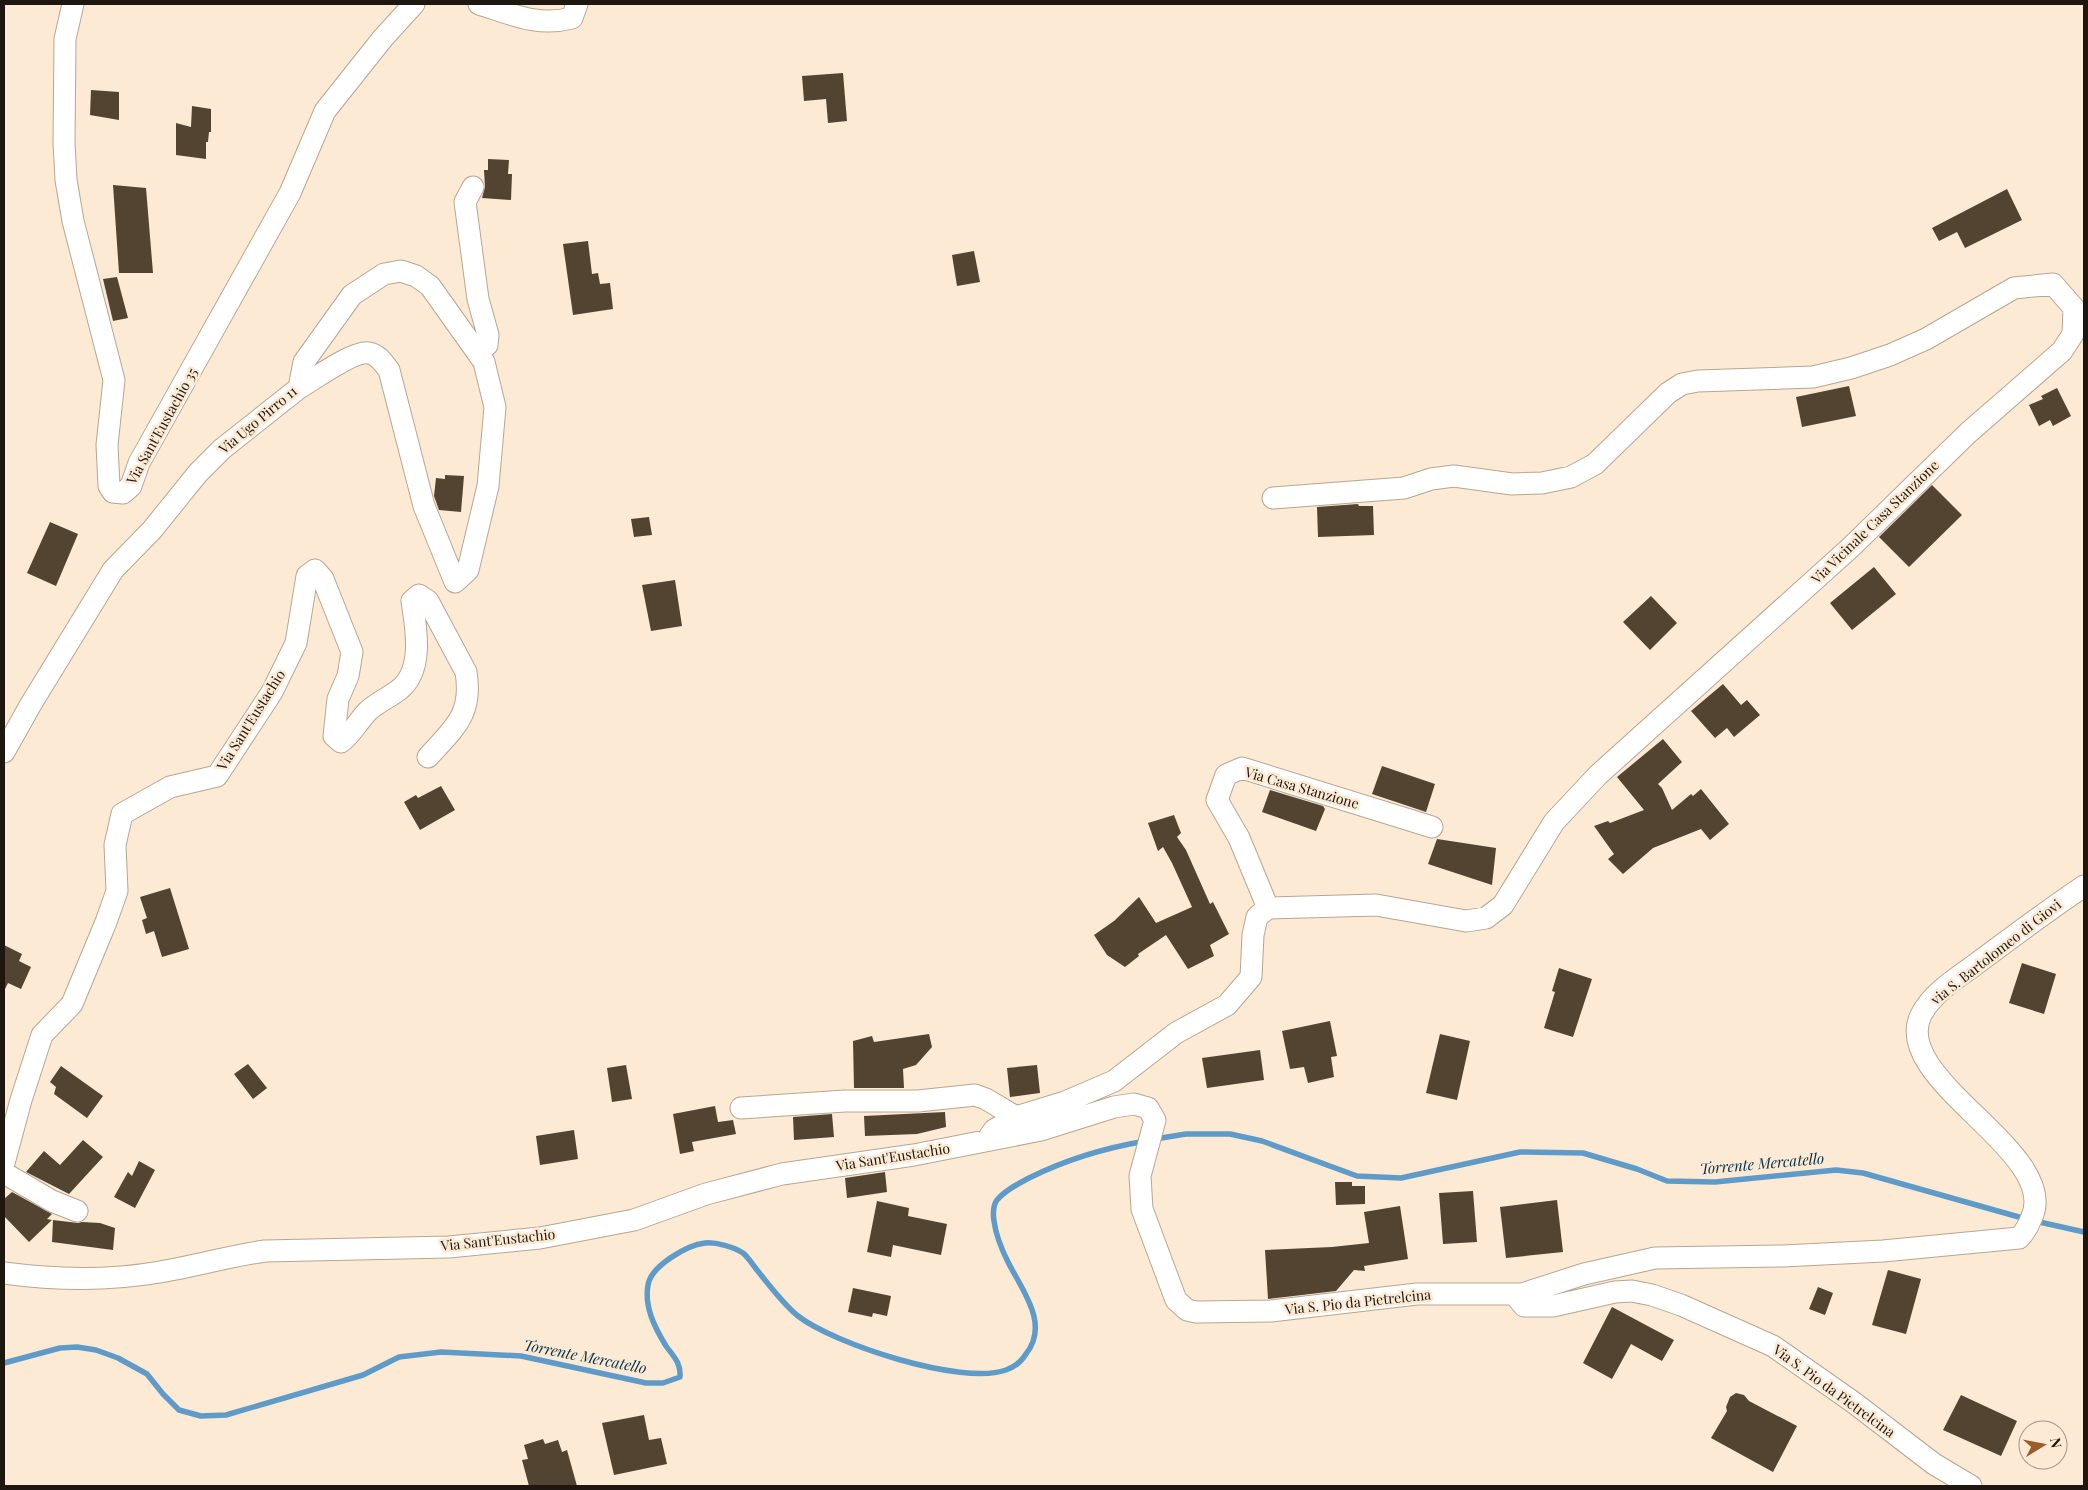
<svg xmlns="http://www.w3.org/2000/svg" width="2088" height="1490" font-family="'Playfair Display',serif">
  <rect width="100%" height="100%" fill="#fcead4"/>
  <g fill="none" stroke-linecap="round" stroke-linejoin="round">
    <path stroke="#5f9bc9" stroke-width="5.5" d="M 1155,1139 L 1186,1134 L 1230,1134 L 1262,1141 L 1357,1176 L 1401,1178 L 1520,1152 L 1583,1153 L 1637,1169 L 1667,1181 L 1715,1182 L 1836,1170 L 1863,1173 L 2026,1219
      M 2035,1221 L 2084,1232
      M 4,1363 L 60,1348 L 77,1347 L 96,1350 L 118,1358 L 147,1374 L 163,1394 L 179,1410 L 201,1416 L 226,1415 L 363,1375 L 399,1357 L 441,1352 L 521,1356 L 646,1383 L 663,1383 L 680,1377 C 681,1363 674,1357 666,1346 C 655,1328 644,1307 648,1285 C 651,1266 687,1245 705,1243 C 716,1242 734,1247 743,1253 C 748,1257 753,1265 757,1270 C 769,1285 783,1304 798,1316 C 834,1344 962,1386 1006,1370 C 1015,1367 1021,1362 1026,1354 C 1050,1324 1022,1290 1008,1262 C 1001,1248 996,1236 994,1221 C 993,1215 993,1205 997,1200 C 1005,1190 1018,1184 1029,1178 C 1067,1159 1104,1148 1146,1141"/>
  </g>
  <path fill="#524431" d="M 843,73 L 847,121 L 828,123 L 826,99 L 804,101 L 802,76 Z
    M 91,90 L 119,92 L 119,120 L 90,115 Z
    M 192,106 L 211,109 L 211,132 L 209,132 L 208,142 L 206,142 L 206,159 L 176,155 L 176,123 L 191,127 Z
    M 488,159 L 509,160 L 508,174 L 512,174 L 511,200 L 482,198 L 485,187 L 484,170 L 488,170 Z
    M 113,185 L 146,188 L 153,273 L 119,273 Z
    M 2007,189 L 2022,220 L 1965,248 L 1957,232 L 1939,241 L 1932,228 Z
    M 588,241 L 592,274 L 598,273 L 600,284 L 610,283 L 613,309 L 573,315 L 563,244 Z
    M 974,251 L 980,282 L 957,286 L 952,255 Z
    M 117,277 L 128,318 L 113,321 L 103,279 Z
    M 1849,386 L 1856,416 L 1802,427 L 1796,397 Z
    M 2057,388 L 2071,416 L 2053,426 L 2050,420 L 2039,426 L 2029,405 L 2043,399 L 2041,396 Z
    M 445,475 L 464,476 L 461,512 L 439,510 L 434,496 L 436,478 L 445,479 Z
    M 1932,485 L 1962,515 L 1909,567 L 1879,537 Z
    M 1358,504 L 1359,506 L 1373,506 L 1374,535 L 1318,537 L 1317,507 Z
    M 649,517 L 652,535 L 634,537 L 631,519 Z
    M 50,522 L 78,534 L 56,586 L 27,573 Z
    M 1874,567 L 1896,594 L 1852,630 L 1830,603 Z
    M 675,580 L 682,626 L 651,631 L 642,585 Z
    M 1651,596 L 1677,623 L 1650,650 L 1623,622 Z
    M 1723,684 L 1741,705 L 1747,700 L 1760,715 L 1734,737 L 1727,728 L 1715,738 L 1691,711 Z
    M 1663,739 L 1682,762 L 1658,784 L 1662,788 L 1672,810 L 1691,794 L 1693,796 L 1701,789 L 1729,824 L 1710,840 L 1701,829 L 1653,848 L 1623,874 L 1608,859 L 1614,854 L 1594,826 L 1608,821 L 1610,823 L 1644,810 L 1617,777 Z
    M 1382,766 L 1435,784 L 1426,812 L 1372,794 Z
    M 441,786 L 455,810 L 420,830 L 404,802 L 416,795 L 418,798 Z
    M 1270,790 L 1323,806 L 1325,809 L 1316,831 L 1262,812 Z
    M 1174,815 L 1181,833 L 1177,837 L 1186,850 L 1210,904 L 1213,902 L 1229,934 L 1210,945 L 1214,956 L 1188,969 L 1166,935 L 1138,954 L 1139,956 L 1125,967 L 1107,955 L 1094,935 L 1114,921 L 1139,897 L 1156,923 L 1192,907 L 1172,863 L 1163,847 L 1158,851 L 1148,823 Z
    M 1437,839 L 1496,848 L 1492,885 L 1428,864 Z
    M 170,888 L 189,949 L 162,957 L 154,931 L 146,934 L 142,920 L 147,918 L 140,897 Z
    M 4,945 L 22,954 L 19,961 L 31,967 L 21,989 L 8,983 L 4,991 Z
    M 2022,963 L 2056,974 L 2044,1014 L 2009,1003 Z
    M 1559,968 L 1592,979 L 1573,1037 L 1544,1028 L 1555,992 L 1552,991 Z
    M 1330,1021 L 1337,1056 L 1331,1057 L 1334,1077 L 1308,1083 L 1304,1067 L 1290,1069 L 1282,1031 Z
    M 929,1034 L 932,1047 L 916,1065 L 903,1069 L 904,1088 L 854,1088 L 853,1041 L 872,1036 L 874,1042 Z
    M 1440,1034 L 1470,1041 L 1457,1100 L 1426,1093 Z
    M 1260,1050 L 1264,1080 L 1207,1088 L 1202,1058 Z
    M 248,1064 L 267,1088 L 253,1099 L 234,1074 Z
    M 626,1065 L 632,1099 L 612,1102 L 607,1068 Z
    M 1037,1065 L 1040,1093 L 1010,1097 L 1007,1068 Z
    M 61,1066 L 103,1096 L 87,1118 L 54,1094 L 56,1087 L 50,1082 Z
    M 715,1106 L 718,1122 L 733,1120 L 736,1134 L 692,1142 L 694,1151 L 680,1154 L 673,1114 Z
    M 945,1112 L 946,1127 L 917,1134 L 865,1136 L 864,1116 Z
    M 832,1114 L 834,1137 L 794,1140 L 793,1117 Z
    M 574,1130 L 578,1159 L 540,1165 L 536,1136 Z
    M 83,1140 L 103,1157 L 69,1194 L 26,1172 L 44,1151 L 60,1165 Z
    M 139,1161 L 155,1170 L 135,1208 L 114,1197 L 128,1172 L 132,1176 Z
    M 885,1172 L 887,1192 L 847,1198 L 845,1178 Z
    M 1335,1182 L 1352,1182 L 1352,1186 L 1365,1186 L 1365,1204 L 1336,1205 Z
    M 1473,1191 L 1477,1242 L 1443,1244 L 1439,1193 Z
    M 12,1192 L 52,1214 L 47,1219 L 52,1220 L 29,1242 L 4,1216 L 4,1199 Z
    M 1557,1200 L 1563,1252 L 1506,1258 L 1500,1207 Z
    M 877,1201 L 909,1208 L 908,1216 L 947,1224 L 941,1255 L 893,1245 L 891,1257 L 867,1252 Z
    M 1400,1206 L 1408,1259 L 1364,1266 L 1365,1271 L 1354,1270 L 1336,1291 L 1268,1299 L 1265,1250 L 1332,1247 L 1369,1243 L 1364,1212 Z
    M 53,1220 L 78,1223 L 82,1222 L 100,1223 L 115,1228 L 113,1250 L 52,1242 Z
    M 1888,1270 L 1921,1279 L 1906,1334 L 1872,1325 Z
    M 1818,1287 L 1833,1293 L 1825,1315 L 1809,1309 Z
    M 853,1288 L 891,1296 L 887,1316 L 873,1313 L 872,1317 L 848,1312 Z
    M 1612,1307 L 1674,1340 L 1662,1361 L 1631,1344 L 1612,1379 L 1583,1363 Z
    M 1736,1393 L 1744,1395 L 1749,1401 L 1797,1426 L 1773,1472 L 1711,1438 L 1727,1411 L 1726,1407 L 1730,1397 Z
    M 1961,1395 L 2017,1421 L 2001,1456 L 1943,1430 Z
    M 644,1415 L 649,1440 L 661,1438 L 667,1464 L 614,1475 L 602,1423 Z
    M 543,1439 L 545,1444 L 558,1440 L 562,1452 L 567,1450 L 577,1486 L 529,1486 L 522,1460 L 528,1459 L 524,1445 Z"/>
  <g fill="none" stroke-linecap="round" stroke-linejoin="round">
    <defs>
      <path id="minor" d="M 73,4 L 65,39 L 64,143 L 66,180 L 73,221 L 114,380 L 107,445 L 109,486 L 113,492 L 123,493 L 131,486 L 139,463 L 290,193 L 325,111 L 383,38 L 414,4
        M 479,4 C 511,14 538,27 572,18 L 577,4
        M 473,187 L 465,202 L 478,299 L 488,335 L 487,345 L 478,352
        M 4,752 L 31,704 L 113,570 L 152,530 L 198,473 L 222,449 L 299,388 L 304,362 L 352,295 L 384,274 L 401,271 L 416,276 L 430,286 L 484,362 L 495,407 L 488,486 L 468,570 L 455,582 L 424,506 L 389,370 C 383,363 379,355 369,353 C 354,350 313,380 299,388
        M 1268,908 L 1239,838 L 1217,800 L 1226,775 L 1242,768 L 1432,827
        M 741,1108 L 845,1101 L 918,1101 L 975,1095 L 986,1099 L 1016,1117
        M 987,1140 L 994,1130 L 1016,1117 L 1065,1102 L 1114,1081 L 1176,1033 L 1227,1005 L 1251,977 L 1253,935 L 1257,917 L 1268,908 L 1376,905 L 1466,921 L 1486,918 L 1503,905 L 1554,822 L 1598,775 L 1850,548 L 1968,433 L 2062,351 L 2073,334 L 2074,308 L 2053,284 L 2014,288 L 1926,339 L 1890,355 L 1851,368 L 1813,377 L 1698,381 L 1682,384 L 1668,393 L 1595,464 L 1571,477 L 1542,483 L 1512,484 L 1454,476 L 1431,479 L 1404,488 L 1273,498
        M 4,1163 L 21,1100 L 42,1035 L 72,1004 L 106,922 L 117,891 L 115,845 L 122,814 L 170,787 L 217,776 L 272,692 L 296,643 L 307,576 L 315,570 L 323,579 L 352,652 L 348,676 L 338,699 L 334,736 L 341,742 C 352,734 358,721 368,711 C 378,702 390,697 400,689 C 424,669 416,628 412,601 L 419,595 L 428,601 L 466,672 C 473,715 454,728 428,757
        M 4,1173 L 52,1201 L 77,1211
        M 4,1273 C 56,1280 108,1281 160,1272 C 196,1266 230,1256 265,1251 L 449,1247 L 540,1238 L 634,1220 L 706,1194 L 782,1174 L 914,1155 L 1041,1130 L 1114,1107 L 1134,1104 L 1148,1108 L 1155,1120 L 1140,1176 L 1142,1209 L 1176,1300 L 1187,1310 L 1196,1312 L 1271,1311 L 1417,1294 L 1522,1294 L 1584,1274 L 1655,1258 L 1783,1256 L 1883,1251 L 2019,1238 C 2025,1232 2028,1227 2031,1219 C 2064,1153 1889,1080 1921,1015 C 1932,993 1957,978 1976,964 C 2012,937 2047,911 2084,886
        M 1514,1294 L 1524,1306 L 1553,1306 L 1615,1292 L 1632,1291 L 1652,1295 L 1681,1305 L 1773,1346 L 1853,1402 L 1934,1464 L 1971,1486"/>
    </defs>
    <use href="#minor" stroke="#b7a691" stroke-width="23"/>
    <use href="#minor" stroke="#fff" stroke-width="21"/>
  </g>
  <g text-anchor="middle" stroke-width="5" stroke-linejoin="round" paint-order="stroke">
    <g font-size="14" fill="#1e1710" stroke="#fcead4">
      <text transform="translate(258 420) rotate(-40)" y="5">Via Ugo Pirro 11</text>
      <text transform="translate(162 426) rotate(-61)" y="5">Via Sant'Eustachio 35</text>
      <text transform="translate(1875 522) rotate(-44)" y="5">Via Vicinale Casa Stanzione</text>
      <text transform="translate(251 720) rotate(-58)" y="5">Via Sant'Eustachio</text>
      <text transform="translate(1302 788) rotate(16)" y="5">Via Casa Stanzione</text>
      <text transform="translate(1996 952) rotate(-38)" y="5">via S. Bartolomeo di Giovi</text>
      <text transform="translate(893 1157) rotate(-9)" y="5">Via Sant'Eustachio</text>
      <text transform="translate(498 1240) rotate(-6)" y="5">Via Sant'Eustachio</text>
      <text transform="translate(1358 1302) rotate(-6)" y="5">Via S. Pio da Pietrelcina</text>
      <text transform="translate(1834 1391) rotate(36)" y="5">Via S. Pio da Pietrelcina</text>
    </g>
    <g font-size="15" font-style="italic" fill="#002f4d" stroke="#fcead4">
      <text transform="translate(1762 1164) rotate(-5)" y="5">Torrente Mercatello</text>
      <text transform="translate(585 1357) rotate(11)" y="5">Torrente Mercatello</text>
    </g>
  </g>
  <rect width="2088" height="1490" fill="none" stroke="#1e1710" stroke-width="10"/>
  <g transform="translate(2043 1445) rotate(80)"><circle r="24" fill="#fcead4" stroke="#a39686"/>
  <path d="M0-4L9 19L0 12L-9 19Z" fill="#9e5b29"/>
  <text y="-8" font-size="14" font-weight="bold" text-anchor="middle" fill="#1e1710">N</text>
  </g>
</svg>
